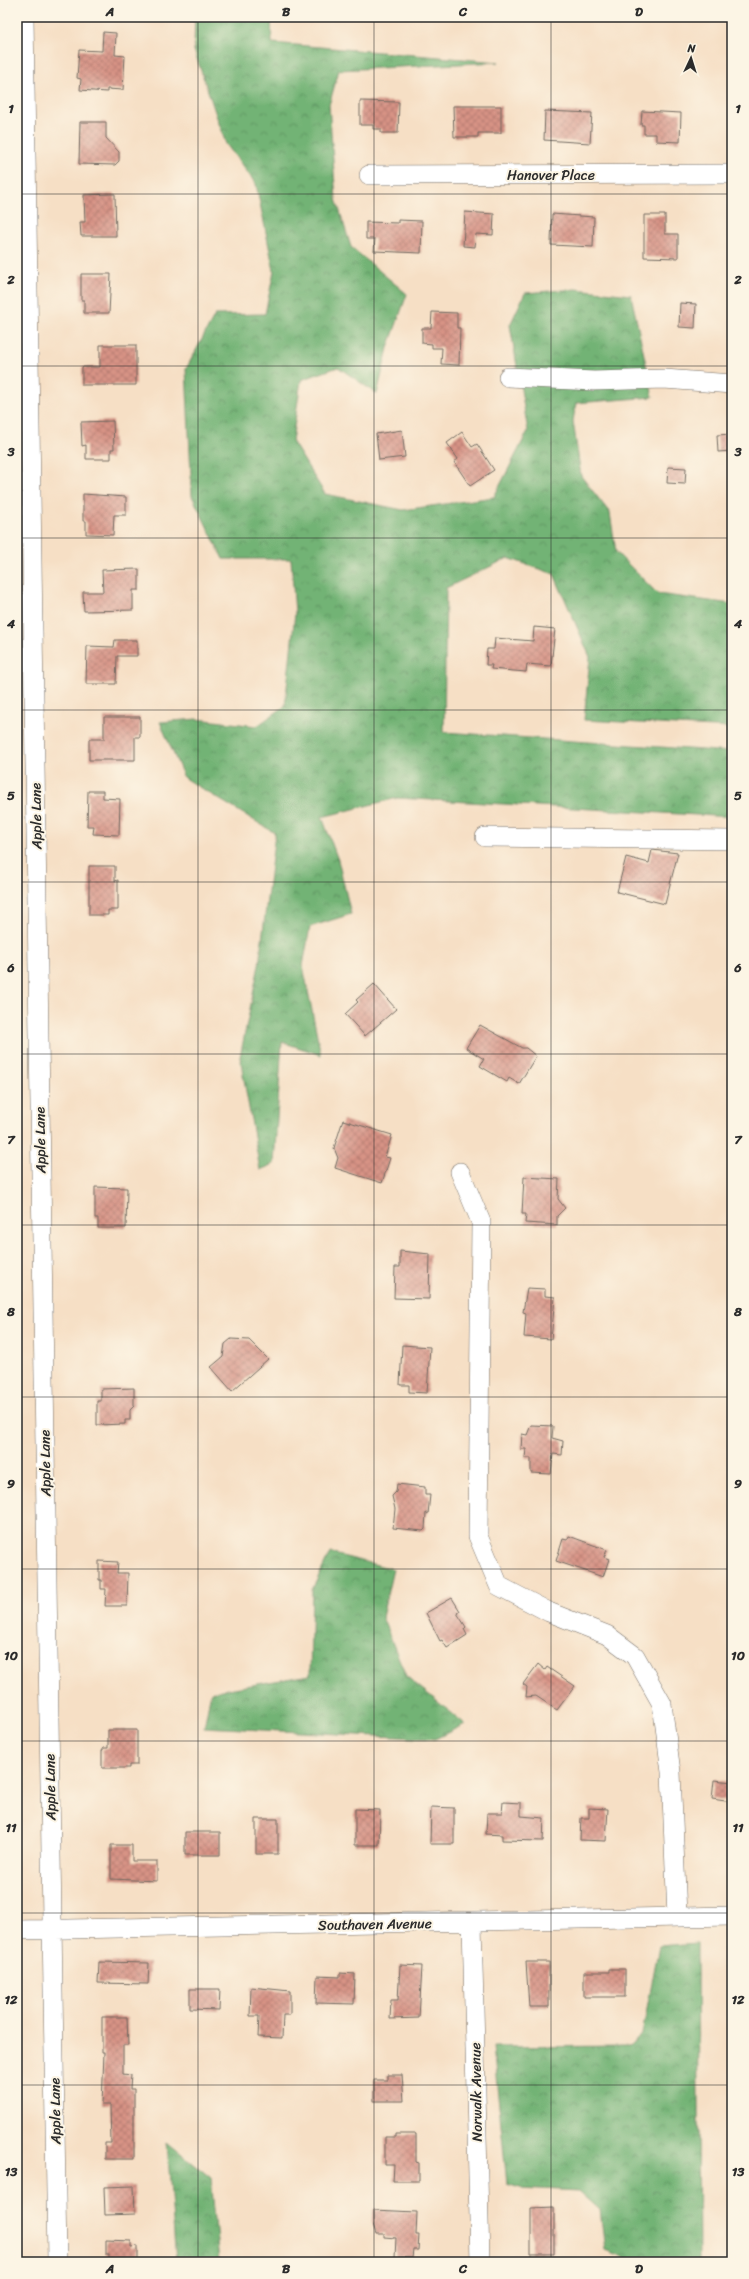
<svg xmlns="http://www.w3.org/2000/svg" width="749" height="2279" font-family="Sriracha,sans-serif">
  <defs>
    <pattern id="forest-crowns" width="20" height="18" patternUnits="userSpaceOnUse"><rect width="20" height="18" fill="#72b375"/><path d="M2 6a3 3 0 1 1 6 0M12 15a3 3 0 1 1 6 0" fill="none" stroke="#5e9260"/></pattern>
    <pattern id="building-cross-hatch" width="8" height="8" patternUnits="userSpaceOnUse"><rect width="8" height="8" fill="#d79385"/><path d="M0 0l8 8M0 8l8-8" fill="none" stroke="#af786d"/></pattern>
  </defs>
  <rect width="100%" height="100%" fill="#fcf5e5"/>
  <filter id="ink" filterUnits="userSpaceOnUse"><feTurbulence type="fractalNoise" baseFrequency=".025" numOctaves="2"/><feDisplacementMap in="SourceGraphic" scale="8" xChannelSelector="R" yChannelSelector="G"/><feConvolveMatrix kernelMatrix="1 2 1 2 8 2 1 2 1" color-interpolation-filters="sRGB"/></filter>
  <filter id="wash" filterUnits="userSpaceOnUse"><feTurbulence type="fractalNoise" baseFrequency=".012" numOctaves="4" result="noise"/><feDisplacementMap in="SourceGraphic" scale="16" xChannelSelector="R" yChannelSelector="G"/><feGaussianBlur stdDeviation="0.9" result="paint"/><feColorMatrix in="noise" values="0 0 0 0 0 0 0 0 0 0 0 0 0 0 0 0 0 1.4 0 .05"/><feComposite in="paint" operator="in"/></filter>
  <g filter="url(#wash)">
    <rect width="100%" height="100%" fill="#f6dfc5"/>
    <path fill="url(#forest-crowns)" stroke="#4e6f50" d="M 195,17 L 271,17 L 272,43 L 499,62 L 339,70 L 329,105 L 336,199 L 351,247 L 407,294 L 388,348 L 377,394 L 338,367 L 301,380 L 292,441 L 325,494 L 403,510 L 494,497 L 528,431 L 510,325 L 525,293 L 576,289 L 631,295 L 653,397 L 576,403 L 573,421 L 581,476 L 610,513 L 616,552 L 658,594 L 732,604 L 732,728 L 584,720 L 590,657 L 554,574 L 508,558 L 446,588 L 444,732 L 732,752 L 732,817 L 397,798 L 322,817 L 338,860 L 351,914 L 310,927 L 303,966 L 321,1055 L 282,1042 L 274,1164 L 260,1170 L 240,1057 L 259,965 L 275,833 L 184,778 L 160,722 L 197,719 L 257,726 L 285,706 L 295,613 L 291,559 L 223,559 L 192,496 L 186,369 L 215,315 L 265,314 L 274,271 L 256,184 L 226,144 L 194,50 Z
      M 330,1553 L 393,1569 L 382,1617 L 406,1676 L 465,1724 L 435,1739 L 204,1727 L 211,1692 L 310,1675 L 312,1590 Z
      M 697,1943 L 699,2262 L 636,2262 L 605,2250 L 600,2210 L 579,2191 L 520,2188 L 507,2184 L 493,2047 L 629,2046 L 642,2034 L 659,1946 Z
      M 167,2142 L 211,2178 L 219,2262 L 176,2262 Z"/>
    <g id="blocks">
      <path fill="url(#building-cross-hatch)" d="M 103,32 L 116,33 L 115,55 L 125,56 L 123,90 L 107,89 L 107,92 L 80,90 L 81,79 L 77,78 L 79,50 L 102,51 Z
        M 360,101 L 399,102 L 398,133 L 381,133 L 381,129 L 373,129 L 373,125 L 360,125 Z
        M 453,106 L 501,106 L 501,133 L 478,133 L 478,137 L 454,137 Z
        M 545,111 L 592,113 L 590,143 L 544,140 Z
        M 642,111 L 681,113 L 680,142 L 656,141 L 656,134 L 644,134 L 644,125 L 641,125 Z
        M 80,122 L 106,122 L 106,138 L 119,152 L 119,161 L 115,165 L 79,164 Z
        M 115,194 L 116,236 L 81,236 L 80,222 L 85,222 L 84,195 Z
        M 465,212 L 494,214 L 493,235 L 476,234 L 475,247 L 463,246 Z
        M 552,214 L 594,217 L 593,247 L 551,245 Z
        M 644,215 L 665,215 L 665,234 L 678,234 L 678,258 L 644,257 Z
        M 398,220 L 422,221 L 421,253 L 374,251 L 375,239 L 366,239 L 366,222 L 398,223 Z
        M 81,274 L 111,274 L 109,313 L 84,313 L 84,300 L 81,300 Z
        M 680,303 L 696,304 L 695,328 L 679,327 Z
        M 432,312 L 457,313 L 457,328 L 460,328 L 459,365 L 441,364 L 442,348 L 432,348 L 432,344 L 422,343 L 422,328 L 431,328 Z
        M 100,345 L 136,345 L 136,385 L 82,385 L 82,367 L 100,367 Z
        M 113,421 L 114,449 L 111,449 L 111,459 L 86,459 L 86,445 L 82,446 L 81,422 Z
        M 402,430 L 405,457 L 379,460 L 376,434 Z
        M 462,432 L 472,447 L 477,444 L 494,470 L 470,486 L 454,462 L 458,459 L 447,443 Z
        M 732,434 L 732,451 L 718,452 L 717,435 Z
        M 668,467 L 686,468 L 685,484 L 667,483 Z
        M 83,494 L 126,497 L 126,515 L 114,515 L 113,535 L 86,534 L 86,521 L 83,521 Z
        M 139,569 L 139,590 L 133,590 L 133,610 L 84,611 L 83,592 L 103,592 L 102,570 Z
        M 534,627 L 555,629 L 551,666 L 527,664 L 526,672 L 491,669 L 492,665 L 486,665 L 487,649 L 494,649 L 495,638 L 533,641 Z
        M 115,640 L 137,640 L 137,656 L 117,656 L 116,684 L 86,684 L 87,646 L 114,647 Z
        M 104,717 L 140,717 L 140,737 L 135,737 L 135,760 L 89,760 L 89,739 L 104,739 Z
        M 88,791 L 103,791 L 103,798 L 120,799 L 119,835 L 93,834 L 94,826 L 87,826 Z
        M 652,850 L 678,853 L 665,904 L 617,892 L 626,857 L 649,863 Z
        M 89,866 L 115,866 L 115,881 L 118,880 L 118,910 L 108,910 L 108,915 L 89,915 Z
        M 374,984 L 396,1009 L 365,1036 L 345,1014 L 358,1002 L 356,1000 Z
        M 480,1025 L 522,1048 L 526,1048 L 536,1056 L 519,1084 L 509,1078 L 507,1082 L 480,1066 L 484,1059 L 466,1048 Z
        M 343,1120 L 392,1135 L 385,1157 L 390,1158 L 382,1183 L 335,1168 L 338,1158 L 334,1148 Z
        M 524,1177 L 559,1179 L 558,1199 L 565,1208 L 557,1216 L 557,1225 L 525,1223 L 526,1214 L 522,1214 Z
        M 95,1187 L 127,1188 L 126,1228 L 98,1228 L 98,1218 L 95,1218 Z
        M 400,1251 L 430,1254 L 429,1299 L 394,1298 L 395,1267 L 400,1267 Z
        M 527,1288 L 545,1289 L 545,1296 L 555,1297 L 551,1339 L 524,1337 L 526,1313 L 523,1312 Z
        M 231,1339 L 249,1340 L 268,1359 L 232,1391 L 211,1367 L 223,1357 L 225,1344 Z
        M 402,1345 L 430,1347 L 427,1393 L 409,1392 L 409,1385 L 400,1385 Z
        M 134,1388 L 134,1406 L 130,1410 L 130,1420 L 125,1420 L 125,1424 L 97,1425 L 97,1401 L 101,1401 L 101,1389 Z
        M 531,1425 L 553,1426 L 552,1438 L 563,1441 L 562,1455 L 553,1454 L 551,1474 L 531,1473 L 531,1458 L 525,1458 L 526,1449 L 521,1449 L 522,1434 L 527,1435 Z
        M 397,1484 L 425,1487 L 425,1495 L 430,1495 L 428,1514 L 426,1513 L 425,1529 L 423,1531 L 393,1528 L 395,1509 L 392,1496 L 396,1492 Z
        M 569,1536 L 607,1550 L 604,1557 L 609,1559 L 603,1577 L 556,1561 L 563,1539 L 567,1540 Z
        M 99,1561 L 118,1562 L 117,1573 L 128,1573 L 127,1606 L 105,1606 L 106,1589 L 101,1589 L 101,1580 L 99,1580 Z
        M 452,1598 L 460,1611 L 457,1613 L 466,1627 L 464,1629 L 467,1635 L 447,1648 L 442,1640 L 440,1641 L 426,1613 Z
        M 538,1664 L 545,1670 L 547,1667 L 575,1686 L 557,1710 L 536,1696 L 526,1697 L 527,1687 L 523,1684 Z
        M 108,1730 L 137,1730 L 137,1765 L 129,1765 L 129,1768 L 102,1768 L 102,1751 L 104,1748 L 108,1748 Z
        M 714,1780 L 732,1782 L 732,1802 L 712,1799 Z
        M 503,1802 L 521,1803 L 521,1816 L 544,1818 L 543,1841 L 502,1840 L 502,1835 L 486,1834 L 487,1813 L 502,1813 Z
        M 431,1807 L 454,1808 L 454,1844 L 430,1844 Z
        M 589,1808 L 608,1809 L 606,1841 L 580,1840 L 581,1818 L 589,1818 Z
        M 355,1809 L 380,1810 L 379,1845 L 355,1845 Z
        M 256,1819 L 278,1819 L 278,1854 L 256,1854 Z
        M 185,1832 L 220,1832 L 220,1855 L 185,1855 Z
        M 111,1845 L 132,1845 L 132,1861 L 157,1861 L 157,1881 L 111,1879 Z
        M 99,1962 L 149,1963 L 148,1984 L 98,1983 Z
        M 526,1962 L 549,1962 L 549,2007 L 529,2007 Z
        M 400,1965 L 422,1966 L 419,2018 L 390,2019 L 391,2000 L 398,2000 Z
        M 609,1969 L 625,1969 L 625,1997 L 584,1997 L 584,1972 L 609,1972 Z
        M 340,1973 L 355,1974 L 354,2004 L 316,2003 L 317,1976 L 340,1977 Z
        M 251,1987 L 290,1991 L 290,2015 L 283,2015 L 282,2038 L 258,2037 L 259,2016 L 250,2016 Z
        M 190,1989 L 220,1989 L 219,2010 L 190,2009 Z
        M 102,2017 L 127,2017 L 128,2045 L 123,2045 L 123,2074 L 131,2075 L 130,2089 L 134,2089 L 134,2159 L 105,2159 L 105,2143 L 111,2143 L 110,2105 L 102,2105 L 104,2052 L 102,2052 Z
        M 387,2075 L 402,2075 L 404,2101 L 374,2101 L 374,2080 L 387,2080 Z
        M 395,2134 L 416,2134 L 416,2162 L 419,2163 L 419,2181 L 393,2181 L 394,2165 L 385,2165 L 385,2137 L 395,2137 Z
        M 134,2186 L 135,2214 L 105,2215 L 104,2187 Z
        M 554,2207 L 554,2254 L 531,2254 L 531,2208 Z
        M 373,2210 L 417,2212 L 416,2235 L 419,2235 L 418,2250 L 413,2250 L 412,2258 L 395,2257 L 396,2238 L 384,2237 L 384,2234 L 376,2234 L 373,2224 Z
        M 106,2240 L 131,2241 L 131,2247 L 138,2246 L 138,2262 L 109,2262 L 109,2255 L 106,2255 Z"/>
    </g>
  </g>
  <g filter="url(#ink)">
    <use href="#blocks" fill-opacity="0" stroke="#726a61" stroke-width="1"/>
    <g fill="none" stroke-linecap="round" stroke-linejoin="round">
      <defs>
        <path id="minor" d="M 24,17 L 57,2262
          M 369,175 L 732,174
          M 508,377 L 594,381 L 664,379 L 732,384
          M 485,837 L 732,840
          M 460,1172 L 481,1222 L 478,1536 L 499,1586 L 549,1612 L 607,1635 L 635,1656 L 662,1704 L 671,1772 L 677,1916
          M 472,1922 L 480,2262
          M 17,1930 L 732,1916"/>
      </defs>
      <use href="#minor" stroke="#726a61" stroke-width="20"/>
      <use href="#minor" stroke="#fff" stroke-width="19"/>
    </g>
  </g>
  <path fill="none" stroke="#2b2b2b" stroke-width="1" stroke-opacity="0.55" d="M 198,17 L 198,2262M 374,17 L 374,2262M 551,17 L 551,2262M 17,194 L 732,194M 17,366 L 732,366M 17,538 L 732,538M 17,710 L 732,710M 17,882 L 732,882M 17,1054 L 732,1054M 17,1225 L 732,1225M 17,1397 L 732,1397M 17,1569 L 732,1569M 17,1741 L 732,1741M 17,1913 L 732,1913M 17,2085 L 732,2085"/>
  <g text-anchor="middle" stroke-width="4" stroke-linejoin="round" paint-order="stroke">
    <g font-size="14" fill="#2b2b2b" stroke="#fcf5e5">
      <text x="551" y="180">Hanover Place</text>
      <text transform="translate(36 816) rotate(-91)" y="5">Apple Lane</text>
      <text transform="translate(40 1140) rotate(-91)" y="5">Apple Lane</text>
      <text transform="translate(45 1463) rotate(-91)" y="5">Apple Lane</text>
      <text transform="translate(50 1787) rotate(-91)" y="5">Apple Lane</text>
      <text transform="translate(375 1924) rotate(-1)" y="5">Southaven Avenue</text>
      <text transform="translate(476 2092) rotate(-91)" y="5">Norwalk Avenue</text>
      <text transform="translate(55 2111) rotate(-91)" y="5">Apple Lane</text>
    </g>
  </g>
  <rect width="749" height="2279" fill="none" stroke="#fcf5e5" stroke-width="44"/>
  <g transform="translate(691 58) rotate(4)" stroke="#fcf5e5" stroke-width="3" paint-order="stroke">
  <path d="M0-3L7 15L0 10L-7 15Z" fill="#2b2b2b"/>
  <text y="-6" font-size="11" font-weight="bold" text-anchor="middle" fill="#2b2b2b">N</text>
  </g>
  <rect x="22" y="22" width="705" height="2235" fill="none" stroke="#2b2b2b" stroke-width="1.5"/>
  <g font-size="13" text-anchor="middle" font-weight="bold" fill="#2b2b2b">
    <text x="110" y="16">A</text>
    <text x="286" y="16">B</text>
    <text x="463" y="16">C</text>
    <text x="639" y="16">D</text>
    <text x="11" y="113">1</text>
    <text x="738" y="113">1</text>
    <text x="11" y="284">2</text>
    <text x="738" y="284">2</text>
    <text x="11" y="456">3</text>
    <text x="738" y="456">3</text>
    <text x="11" y="628">4</text>
    <text x="738" y="628">4</text>
    <text x="11" y="800">5</text>
    <text x="738" y="800">5</text>
    <text x="11" y="972">6</text>
    <text x="738" y="972">6</text>
    <text x="11" y="1144">7</text>
    <text x="738" y="1144">7</text>
    <text x="11" y="1316">8</text>
    <text x="738" y="1316">8</text>
    <text x="11" y="1488">9</text>
    <text x="738" y="1488">9</text>
    <text x="11" y="1660">10</text>
    <text x="738" y="1660">10</text>
    <text x="11" y="1832">11</text>
    <text x="738" y="1832">11</text>
    <text x="11" y="2004">12</text>
    <text x="738" y="2004">12</text>
    <text x="11" y="2176">13</text>
    <text x="738" y="2176">13</text>
    <text x="110" y="2273">A</text>
    <text x="286" y="2273">B</text>
    <text x="463" y="2273">C</text>
    <text x="639" y="2273">D</text>
  </g>
</svg>
